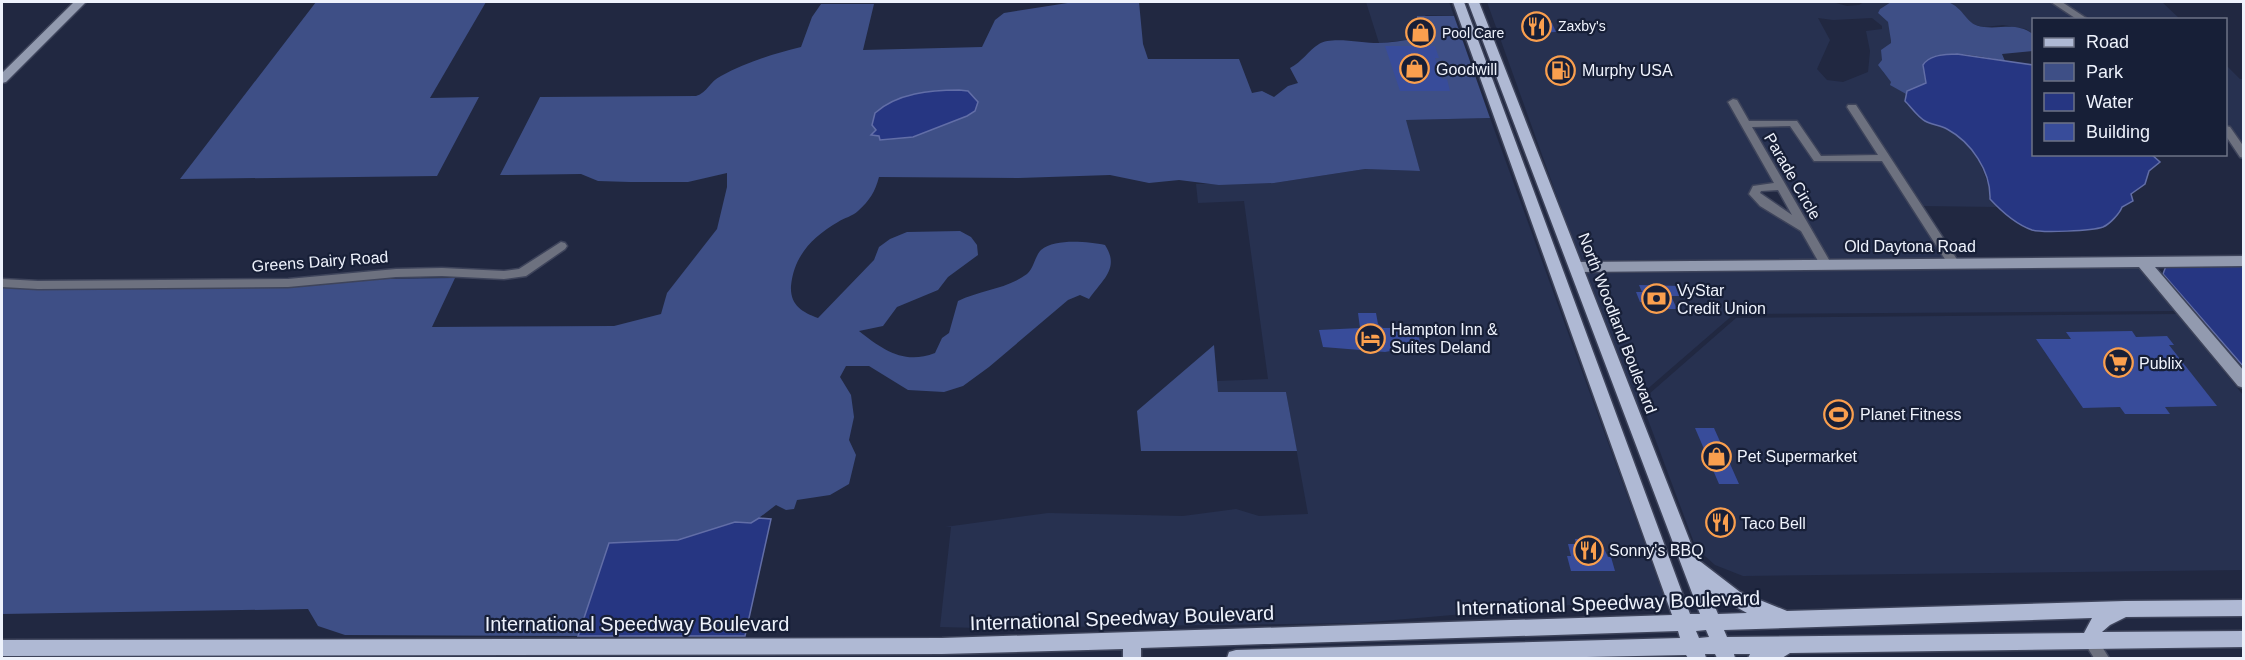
<svg xmlns="http://www.w3.org/2000/svg" width="2245" height="660" font-family="Helvetica,sans-serif">
  <rect width="100%" height="100%" fill="#212841"/>
  <path fill="#273150" fill-rule="evenodd" d="M 1366,2 L 1449,2 L 1454,16 L 1426,15 L 1416,23 L 1416,39 L 1379,43 Z
    M 1487,2 L 1832,2 L 1847,6 L 1859,5 L 1864,2 L 1891,2 L 1880,9 L 1878,13 L 1888,22 L 1890,28 L 1891,43 L 1882,61 L 1883,72 L 1892,82 L 1891,85 L 1906,94 L 1905,101 L 1922,120 L 1946,128 L 1965,142 L 1979,161 L 1990,189 L 1990,199 L 1997,207 L 1921,206 L 1855,104 L 1846,105 L 1879,155 L 1820,155 L 1797,123 L 1791,120 L 1748,120 L 1735,100 L 1728,100 L 1774,183 L 1754,185 L 1749,192 L 1750,195 L 1759,204 L 1784,217 L 1803,233 L 1819,261 L 1581,263 ZM 1818,18 L 1833,20 L 1872,18 L 1882,26 L 1882,29 L 1866,31 L 1870,51 L 1868,72 L 1843,82 L 1827,80 L 1817,69 L 1830,40 Z
    M 1946,2 L 2052,2 L 2081,19 L 2034,20 L 2033,34 L 2026,29 L 2003,25 L 1984,27 L 1970,24 L 1959,9 Z
    M 2060,2 L 2162,2 L 2180,19 L 2090,19 Z
    M 2226,65 L 2240,79 L 2243,79 L 2243,149 L 2226,123 Z
    M 1490,118 L 1664,597 L 1359,623 L 979,628 L 940,627 L 951,527 L 945,527 L 1048,513 L 1183,516 L 1236,509 L 1259,516 L 1308,514 L 1286,392 L 1217,392 L 1217,381 L 1268,379 L 1244,201 L 1198,203 L 1196,184 L 1274,183 L 1365,169 L 1420,171 L 1405,120 Z
    M 1791,126 L 1814,159 L 1820,162 L 1883,162 L 1946,260 L 1829,261 L 1751,127 Z
    M 2142,267 L 2177,311 L 1734,314 L 1637,398 L 1645,425 L 1584,271 Z
    M 2177,314 L 2243,395 L 2243,570 L 1743,576 L 1715,565 L 1696,548 L 1641,401 L 1736,318 Z"/>
  <path fill="#3e4f86" fill-rule="evenodd" d="M 316,2 L 486,2 L 430,98 L 479,97 L 437,176 L 180,179 Z
    M 1074,2 L 1139,2 L 1143,44 L 1148,59 L 1239,59 L 1252,93 L 1262,91 L 1274,97 L 1288,86 L 1298,83 L 1290,68 C 1302,62 1308,51 1319,44 C 1331,36 1362,43 1378,43 C 1391,43 1403,40 1416,39 L 1417,16 L 1454,16 L 1490,118 L 1406,120 L 1420,171 L 1365,169 L 1274,183 L 1219,185 L 1179,180 L 1149,183 L 1110,175 L 1019,178 L 879,177 C 875,192 870,200 858,211 C 853,216 844,218 838,222 C 812,237 794,256 791,286 C 790,305 802,312 818,318 L 874,260 L 879,247 L 890,239 L 907,232 L 960,231 L 971,237 L 977,245 L 978,255 L 948,277 L 938,290 L 897,307 L 883,326 L 859,331 C 883,350 904,365 935,353 L 942,338 L 949,333 L 958,301 C 980,290 1007,289 1027,274 C 1034,268 1035,256 1041,250 C 1056,238 1088,242 1105,245 C 1120,268 1103,279 1089,299 L 1080,295 L 1068,300 L 989,367 L 963,386 L 944,392 L 908,390 L 869,366 L 846,366 L 840,377 L 851,395 L 854,417 L 849,440 L 856,455 L 849,484 L 830,495 L 797,500 L 794,509 L 786,510 L 776,505 L 751,524 L 735,522 L 678,540 L 609,543 L 578,636 L 345,635 L 318,626 L 308,609 L 2,614 L 2,287 L 35,289 L 285,287 L 366,279 L 455,278 L 432,327 L 614,326 L 661,314 L 667,293 L 717,229 L 727,187 L 727,173 L 688,182 L 630,182 L 598,181 L 581,174 L 500,175 L 540,97 L 696,96 C 707,93 710,81 721,76 C 746,62 773,54 801,47 L 812,17 L 821,4 L 874,4 L 863,50 L 982,47 L 995,20 L 1004,13 ZM 942,90 L 968,91 L 974,98 L 975,111 L 967,116 L 880,139 L 877,130 L 872,125 C 878,97 918,93 942,90 Z
    M 1891,2 C 1906,2 1933,0 1947,2 C 1965,7 1965,26 1984,27 C 2003,29 2016,22 2033,34 L 2033,51 L 2002,54 L 2005,61 C 1986,58 1935,45 1923,65 L 1926,84 L 1907,91 L 1906,94 L 1890,85 L 1891,82 L 1878,65 L 1882,60 L 1881,50 L 1891,43 L 1891,41 L 1888,22 L 1878,13 L 1880,9 Z
    M 1214,345 L 1218,392 L 1286,392 L 1297,451 L 1141,451 L 1137,411 Z"/>
  <path fill="#263682" stroke="#626ea7" stroke-width="1.5" d="M 1957,54 L 2033,65 L 2034,154 L 2151,154 L 2160,162 L 2149,171 L 2145,184 L 2131,194 L 2133,201 L 2122,207 C 2120,213 2110,224 2103,227 C 2092,231 2042,233 2032,230 C 2015,224 2002,212 1990,199 C 1991,171 1971,142 1947,129 C 1940,125 1932,125 1925,121 C 1918,117 1911,107 1905,101 L 1907,91 L 1926,83 L 1923,65 C 1930,54 1945,55 1957,54 Z
    M 959,90 L 968,91 L 978,102 L 975,111 L 967,116 L 913,137 L 880,140 L 879,136 L 871,135 L 876,130 L 872,125 L 875,113 C 897,93 931,90 959,90 Z
    M 2243,264 L 2243,366 L 2163,274 L 2166,266 Z
    M 759,518 L 771,519 L 745,636 L 578,636 L 609,543 L 678,540 L 735,522 L 751,523 Z"/>
  <path fill="#384c9a" d="M 1533,23 L 1552,23 L 1556,32 L 1528,33 L 1524,24 Z
    M 1385,46 L 1435,46 L 1439,58 L 1435,58 L 1442,79 L 1447,79 L 1450,91 L 1400,91 Z
    M 1639,285 L 1681,286 L 1686,296 L 1671,296 L 1677,309 L 1649,309 L 1646,302 L 1640,302 L 1636,292 L 1642,292 Z
    M 1358,313 L 1376,313 L 1378,324 L 1383,328 L 1392,328 L 1393,331 L 1418,331 L 1421,348 L 1396,348 L 1396,350 L 1385,352 L 1323,347 L 1319,330 L 1360,328 Z
    M 2132,331 L 2136,337 L 2167,336 L 2174,345 L 2169,345 L 2217,406 L 2165,407 L 2170,414 L 2125,414 L 2120,407 L 2083,408 L 2036,339 L 2071,339 L 2066,332 Z
    M 1695,428 L 1714,428 L 1739,484 L 1719,484 Z
    M 1709,513 L 1724,513 L 1732,533 L 1717,534 Z
    M 1599,538 L 1608,557 L 1611,557 L 1615,571 L 1571,571 L 1567,556 L 1571,556 L 1568,544 L 1576,544 L 1575,539 Z"/>
  <g fill="none" stroke-linecap="round" stroke-linejoin="round">
    <defs>
      <path id="street" d="M 2051,2 L 2062,2 L 2089,20 L 2078,20 Z
        M 1733,99 L 1737,100 L 1749,121 L 1797,121 L 1821,156 L 1878,155 L 1847,107 L 1848,105 L 1856,105 L 1958,261 L 1960,264 L 1958,267 L 1950,267 L 1882,161 L 1814,161 L 1790,126 L 1752,127 L 1832,265 L 1830,268 L 1822,268 L 1801,231 L 1760,206 L 1749,194 L 1753,186 L 1774,183 L 1728,102 ZM 1778,190 L 1792,215 L 1760,193 L 1761,191 Z
        M 2226,126 L 2230,127 L 2244,147 L 2244,158 L 2240,157 L 2226,136 Z
        M 561,242 L 565,243 L 567,246 L 565,249 L 526,276 L 504,279 L 442,276 L 396,277 L 288,287 L 38,289 L 2,287 L 2,279 L 38,281 L 288,279 L 396,269 L 442,268 L 504,271 L 519,269 Z
        M 2091,635 L 2096,637 L 2109,658 L 2094,658 L 2084,642 L 2086,637 Z"/>
      <path id="secondary" d="M 74,2 L 86,2 L 6,82 L 2,83 L 2,73 Z
        M 2244,256 L 2244,266 L 2155,267 L 2244,371 L 2244,388 L 2238,386 L 2139,267 L 1576,272 L 1569,267 L 1576,262 Z"/>
      <path id="primary" d="M 1453,2 L 1464,2 L 1690,614 L 1700,614 L 1468,2 L 1479,2 L 1697,559 L 1740,592 L 1787,611 L 2125,601 L 2244,600 L 2244,616 L 2126,617 L 2110,625 L 2102,632 L 2244,631 L 2244,647 L 1790,653 L 1782,658 L 1748,658 L 1750,654 L 1734,654 L 1735,658 L 1717,658 L 1715,654 L 1705,654 L 1706,658 L 1688,658 L 1686,655 L 1537,658 L 1227,658 L 1229,652 L 1236,650 L 1680,638 L 1678,631 L 1141,648 L 1141,658 L 1123,658 L 1123,649 L 942,654 L 2,656 L 2,640 L 942,638 L 1672,615 ZM 1709,592 L 1747,613 L 1718,614 ZM 2092,618 L 2084,633 L 1727,637 L 1724,630 ZM 1706,630 L 1709,637 L 1699,638 L 1696,631 Z"/>
    </defs>
    <use href="#street" stroke="#3e445b" stroke-width="3"/>
    <use href="#secondary" stroke="#3e445b" stroke-width="3"/>
    <use href="#primary" stroke="#3e445b" stroke-width="3"/>
    <use href="#street" fill="#6d717f" fill-rule="evenodd"/>
    <use href="#secondary" fill="#929aaf" fill-rule="evenodd"/>
    <use href="#primary" fill="#afb9d4" fill-rule="evenodd"/>
  </g>
  <defs>
    <symbol id="restaurant-ring" viewBox="-11 -11 22 22"><circle r="9.5" fill="#171f37" stroke="#fa9f4e" stroke-width="1.5"/><path d="M-5-6h1v4h1v-4h1v4h1v-4h1v5L-1.5 .5V6h-2V.5L-5-1ZM5-6V6H3V1.5H1.5Q1.5-4 5-6Z" fill="#fa9f4e"/></symbol>
    <symbol id="shop-ring" viewBox="-11 -11 22 22"><circle r="9.5" fill="#171f37" stroke="#fa9f4e" stroke-width="1.5"/><path d="M-5-2.5h2.3a2.7 3.5 0 0 1 5.4 0H5L5.5 6h-11ZM-1.5-2.5h3a1.5 2.3 0 0 0-3 0Z" fill="#fa9f4e"/></symbol>
    <symbol id="fuel-ring" viewBox="-11 -11 22 22"><circle r="9.5" fill="#171f37" stroke="#fa9f4e" stroke-width="1.5"/><path d="M-5.5-6h7V0h2V4h1.3V-2.5L3-4.5l.8-.8L6-3V5H2.5V1h-1V6h-7ZM-4.2-4.7v3.2H.2V-4.7Z" fill="#fa9f4e"/></symbol>
    <symbol id="bank-ring" viewBox="-11 -11 22 22"><circle r="9.5" fill="#171f37" stroke="#fa9f4e" stroke-width="1.5"/><path d="M-6-4H6V4H-6ZM0-2.3a2.3 2.3 0 1 0 0 4.6a2.3 2.3 0 1 0 0-4.6Z" fill="#fa9f4e"/></symbol>
    <symbol id="hotel-ring" viewBox="-11 -11 22 22"><circle r="9.5" fill="#171f37" stroke="#fa9f4e" stroke-width="1.5"/><path d="M-6-4.5h1.5V1H6V5H4.5V3h-9V5H-6ZM-4 0a1.8 1.8 0 1 1 3.6 0ZM.5 0V-2.5h3Q6-2.5 6 0Z" fill="#fa9f4e"/></symbol>
    <symbol id="supermarket-ring" viewBox="-11 -11 22 22"><circle r="9.5" fill="#171f37" stroke="#fa9f4e" stroke-width="1.5"/><path d="M-6-5.5h2.5l.6 2H6L4.5 2H-2.5L-4.4-4H-6ZM-1.5 3.2a1.3 1.3 0 1 0 .1 0ZM3 3.2a1.3 1.3 0 1 0 .1 0Z" fill="#fa9f4e"/></symbol>
    <symbol id="stadium-ring" viewBox="-11 -11 22 22"><circle r="9.5" fill="#171f37" stroke="#fa9f4e" stroke-width="1.5"/><path d="M0-5a6.5 5 0 1 0 0 10a6.5 5 0 1 0 0-10ZM-3.5-1.8h7v3.6h-7Z" fill="#fa9f4e"/></symbol>
  </defs>
  <g fill-rule="evenodd">
    <use href="#restaurant-ring" x="1520" y="10" width="33" height="33"/>
    <use href="#shop-ring" x="1404" y="16" width="33" height="33"/>
    <use href="#shop-ring" x="1398" y="52" width="33" height="33"/>
    <use href="#fuel-ring" x="1544" y="54" width="33" height="33"/>
    <use href="#bank-ring" x="1640" y="282" width="33" height="33"/>
    <use href="#hotel-ring" x="1354" y="322" width="33" height="33"/>
    <use href="#supermarket-ring" x="2102" y="346" width="33" height="33"/>
    <use href="#stadium-ring" x="1822" y="398" width="33" height="33"/>
    <use href="#shop-ring" x="1700" y="440" width="33" height="33"/>
    <use href="#restaurant-ring" x="1704" y="506" width="33" height="33"/>
    <use href="#restaurant-ring" x="1572" y="534" width="33" height="33"/>
  </g>
  <g text-anchor="middle" stroke-width="4.5" stroke-linejoin="round" paint-order="stroke">
    <g font-size="14" fill="#eef2fc" stroke="#171f37" text-anchor="start">
      <text x="1558" y="31">Zaxby's</text>
      <text x="1442" y="38">Pool Care</text>
    </g>
    <g font-size="16" fill="#eef2fc" stroke="#171f37" text-anchor="start">
      <text x="1436" y="75">Goodwill</text>
      <text x="1582" y="76">Murphy USA</text>
      <text x="1677" y="296">VyStar<tspan x="1677" dy="18">Credit Union</tspan></text>
      <text x="1391" y="335">Hampton Inn &amp;<tspan x="1391" dy="18">Suites Deland</tspan></text>
      <text x="2139" y="369">Publix</text>
      <text x="1860" y="420">Planet Fitness</text>
      <text x="1737" y="462">Pet Supermarket</text>
      <text x="1741" y="529">Taco Bell</text>
      <text x="1609" y="556">Sonny's BBQ</text>
    </g>
    <g font-size="16" fill="#eef2fc" stroke="#171f37">
      <text transform="translate(1793 176) rotate(60)" y="6">Parade Circle</text>
      <text x="1910" y="252">Old Daytona Road</text>
      <text transform="translate(320 261) rotate(-4)" y="6">Greens Dairy Road</text>
      <text transform="translate(1618 323) rotate(69)" y="6">North Woodland Boulevard</text>
    </g>
    <g font-size="20" fill="#eef2fc" stroke="#171f37">
      <text transform="translate(1608 603) rotate(-2)" y="7">International Speedway Boulevard</text>
      <text transform="translate(1122 618) rotate(-2)" y="7">International Speedway Boulevard</text>
      <text x="637" y="631">International Speedway Boulevard</text>
    </g>
  </g>
  <rect width="2245" height="660" fill="none" stroke="#eef2fc" stroke-width="6"/>
  <rect x="2032" y="18" width="195" height="138" fill="#171f37" stroke="#6d7386" stroke-width="1.5"/>
  <rect x="2044" y="38" width="30" height="9" fill="#afb9d4" stroke="#6d7386" stroke-width="1.5"/>
  <text x="2086" y="48" font-size="18" fill="#eef2fc">Road</text>
  <rect x="2044" y="63" width="30" height="18" fill="#3e4f86" stroke="#6d7386" stroke-width="1.5"/>
  <text x="2086" y="78" font-size="18" fill="#eef2fc">Park</text>
  <rect x="2044" y="93" width="30" height="18" fill="#263682" stroke="#6d7386" stroke-width="1.5"/>
  <text x="2086" y="108" font-size="18" fill="#eef2fc">Water</text>
  <rect x="2044" y="123" width="30" height="18" fill="#384c9a" stroke="#6d7386" stroke-width="1.5"/>
  <text x="2086" y="138" font-size="18" fill="#eef2fc">Building</text>
</svg>
